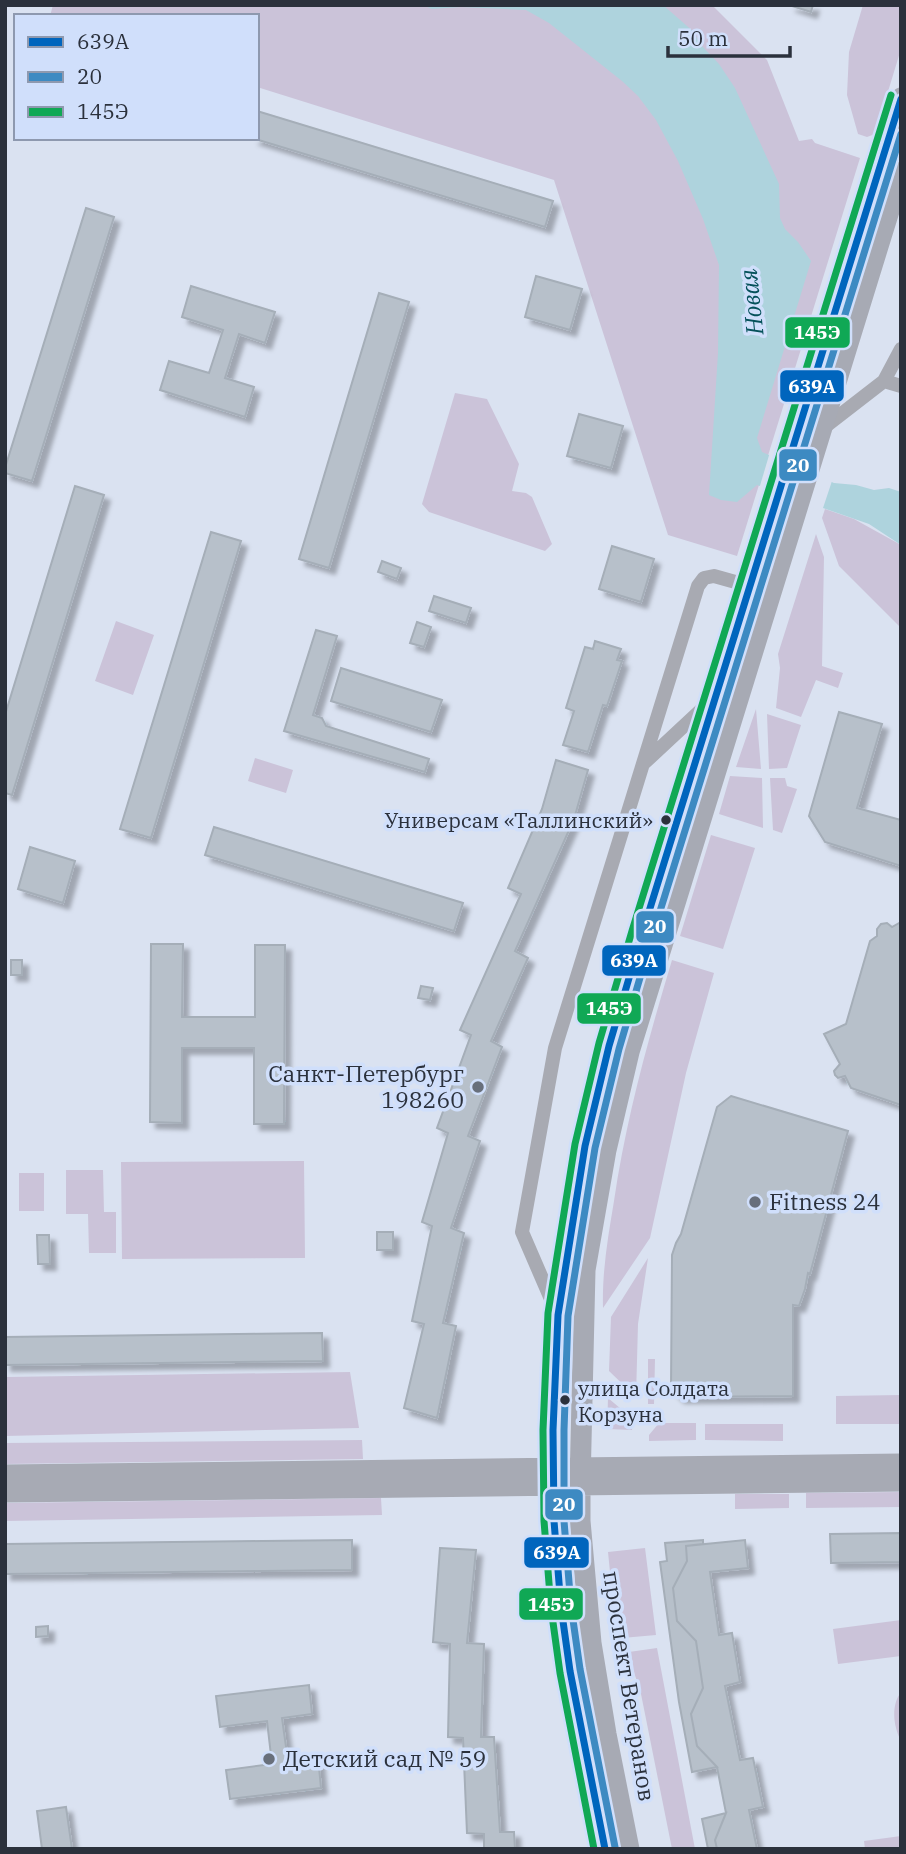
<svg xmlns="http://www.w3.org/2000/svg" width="906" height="1854" font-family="'IBM Plex Serif',serif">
  <defs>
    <filter id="shadow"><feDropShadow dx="6" dy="6" stdDeviation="2" flood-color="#0004"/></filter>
  </defs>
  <rect width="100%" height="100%" fill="#dae2f1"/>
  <path fill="#cbc3d9" d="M 53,5 L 712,5 L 767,60 L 799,141 L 812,139 L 815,143 L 860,158 L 737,556 L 668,535 L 554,180 L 257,87 L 257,16 L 50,16 Z
    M 863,5 L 901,5 L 901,49 L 875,134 L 867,137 L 858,134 L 847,95 L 849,52 Z
    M 455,393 L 487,399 L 519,464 L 512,491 L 526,493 L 532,497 L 552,544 L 545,551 L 429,512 L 422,504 Z
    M 825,509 L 854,519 L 901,545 L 901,628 L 839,566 L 822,518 Z
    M 816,534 L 824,557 L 822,666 L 843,673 L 838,688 L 816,680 L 801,717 L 776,708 L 780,668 L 778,654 Z
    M 116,621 L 154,635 L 133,695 L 95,681 Z
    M 756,709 L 761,769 L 736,767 Z
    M 767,714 L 801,725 L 787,768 L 769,769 Z
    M 255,758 L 293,770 L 286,793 L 248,781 Z
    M 730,776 L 762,778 L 763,828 L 719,814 Z
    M 770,778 L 785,778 L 787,786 L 797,789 L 782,833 L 773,830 Z
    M 711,835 L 755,848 L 723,949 L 680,936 Z
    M 672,960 L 714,973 L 686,1073 L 650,1238 L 603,1308 C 602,1271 608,1237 614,1201 C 626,1119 648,1040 672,960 Z
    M 304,1161 L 305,1258 L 122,1259 L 121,1162 Z
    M 66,1170 L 103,1170 L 104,1212 L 116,1212 L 116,1253 L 89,1253 L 88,1214 L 66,1214 Z
    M 19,1173 L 44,1173 L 44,1211 L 19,1211 Z
    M 648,1258 L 638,1324 L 636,1397 L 609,1371 L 611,1317 Z
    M 648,1359 L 655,1359 L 654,1404 L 648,1404 Z
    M 350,1372 L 359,1428 L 5,1436 L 5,1377 Z
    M 901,1395 L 901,1424 L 836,1424 L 836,1396 Z
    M 608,1398 L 633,1419 L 632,1430 L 607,1429 Z
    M 659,1423 L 696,1423 L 696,1440 L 649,1441 L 649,1435 Z
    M 705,1424 L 783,1424 L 783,1441 L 705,1440 Z
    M 362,1440 L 363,1459 L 5,1464 L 5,1443 Z
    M 901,1492 L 901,1507 L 806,1508 L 806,1493 Z
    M 735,1494 L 789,1494 L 789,1508 L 735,1509 Z
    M 381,1498 L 382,1515 L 5,1521 L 5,1503 Z
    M 645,1548 L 656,1635 L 622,1638 L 615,1622 L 608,1552 Z
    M 901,1620 L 901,1656 L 838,1664 L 833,1629 Z
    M 657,1648 L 695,1849 L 672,1849 L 641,1694 L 634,1672 L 622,1653 Z
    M 901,1692 L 901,1741 C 893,1726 891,1705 901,1692 Z
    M 901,1836 L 901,1849 L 865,1849 L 864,1841 Z"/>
  <path fill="#aed3dd" d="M 423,5 L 663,5 L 695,33 L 699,43 L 719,64 L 735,88 L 779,184 L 780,218 L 785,229 L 798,242 L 811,261 L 757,438 L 762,452 L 834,483 L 856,485 L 874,490 L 889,488 L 901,492 L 901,545 L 869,524 L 757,485 L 737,502 L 721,500 L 709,495 L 718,353 L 719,265 L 703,219 L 678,161 L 656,120 L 638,96 L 622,81 L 549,23 L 526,10 L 461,7 L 432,9 Z"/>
  <path fill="#dae2f1" d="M 770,452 L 833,478 L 822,511 L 759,489 Z"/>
  <path fill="#b7c0ca" stroke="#a5aeb8" stroke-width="2" filter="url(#shadow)" d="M 789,5 L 813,5 L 811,12 Z
    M 257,111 L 553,201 L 545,227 L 252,138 L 257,138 Z
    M 86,208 L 114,217 L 32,481 L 5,473 L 5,468 Z
    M 536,276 L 582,289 L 570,330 L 525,317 Z
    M 191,286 L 275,312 L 265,343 L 239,334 L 225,378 L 254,387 L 245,417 L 160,390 L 169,361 L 209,373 L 223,330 L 182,317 Z
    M 379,293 L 409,302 L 329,568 L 299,559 Z
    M 579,414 L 623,426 L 611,468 L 567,456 Z
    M 75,486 L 104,495 L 12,795 L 5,793 L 5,715 Z
    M 211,532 L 241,541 L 151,838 L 120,829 Z
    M 612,546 L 654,559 L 641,602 L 599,589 Z
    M 382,561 L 401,568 L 397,579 L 378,572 Z
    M 434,596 L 471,608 L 466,623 L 429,611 Z
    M 417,622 L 431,627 L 424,647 L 410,643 Z
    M 316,630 L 337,636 L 313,715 L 322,718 L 326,726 L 429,759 L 425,772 L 284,731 Z
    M 595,641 L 621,649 L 617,660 L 622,661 L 607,706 L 603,705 L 588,752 L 563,745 L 574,711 L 566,708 L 585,647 L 593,649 Z
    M 341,668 L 442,700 L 431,732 L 331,701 Z
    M 839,712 L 882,724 L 857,808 L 901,820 L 901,866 L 825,842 L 809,816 Z
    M 556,760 L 588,770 L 574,819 L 515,951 L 528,958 L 491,1041 L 502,1047 L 468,1136 L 480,1141 L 451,1228 L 464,1233 L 443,1323 L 456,1326 L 437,1418 L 404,1408 L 424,1324 L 412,1321 L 432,1226 L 422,1222 L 448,1133 L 437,1128 L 471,1035 L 460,1030 L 521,894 L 508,888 L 542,809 Z
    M 214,827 L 463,903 L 454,931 L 205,855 Z
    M 30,847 L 75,861 L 63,903 L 18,889 Z
    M 901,922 L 901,1105 L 851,1088 L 845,1076 L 838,1078 L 835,1075 L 834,1071 L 840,1064 L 824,1034 L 846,1024 L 870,941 L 877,936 L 877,929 L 881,924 L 887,923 L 892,927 Z
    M 151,944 L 183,944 L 182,1017 L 255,1017 L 255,945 L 285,945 L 284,1124 L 254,1124 L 254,1048 L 182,1048 L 182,1123 L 150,1122 Z
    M 11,960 L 22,960 L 22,975 L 11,975 Z
    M 421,986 L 433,988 L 430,1000 L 418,998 Z
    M 731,1096 L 848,1131 L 810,1274 L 808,1273 L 805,1289 L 799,1306 L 793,1305 L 793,1396 L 679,1397 L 671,1389 L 672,1255 L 676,1243 L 681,1234 L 717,1107 Z
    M 377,1232 L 393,1232 L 393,1250 L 377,1250 Z
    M 37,1235 L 49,1235 L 50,1264 L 38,1264 Z
    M 322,1333 L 323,1361 L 5,1365 L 5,1337 Z
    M 901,1533 L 901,1562 L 831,1563 L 830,1534 Z
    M 352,1540 L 352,1570 L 5,1574 L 5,1544 Z
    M 703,1540 L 703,1544 L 686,1546 L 687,1561 L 673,1588 L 677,1621 L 696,1641 L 703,1688 L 691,1714 L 697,1746 L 717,1767 L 692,1772 L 679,1702 L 660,1562 L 667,1561 L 665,1543 Z
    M 745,1540 L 748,1568 L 710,1572 L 719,1635 L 732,1633 L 734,1645 L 740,1682 L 725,1686 L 740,1760 L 753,1758 L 763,1807 L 749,1810 L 757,1849 L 717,1849 L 715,1840 L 726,1813 L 717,1767 L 697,1746 L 691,1714 L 703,1688 L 696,1641 L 677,1621 L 673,1588 L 687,1561 L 686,1546 Z
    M 440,1548 L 476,1550 L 467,1643 L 484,1644 L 481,1737 L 494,1737 L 500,1832 L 514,1832 L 515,1849 L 484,1849 L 484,1834 L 467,1833 L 463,1738 L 448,1737 L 450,1644 L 433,1642 Z
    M 48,1626 L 48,1636 L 36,1637 L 36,1627 Z
    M 309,1685 L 312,1714 L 282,1718 L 288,1761 L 318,1757 L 321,1788 L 230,1799 L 226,1770 L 272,1764 L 267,1721 L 220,1727 L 216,1696 Z
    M 66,1807 L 72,1849 L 42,1849 L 37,1811 Z
    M 726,1813 L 715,1840 L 717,1849 L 708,1849 L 702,1819 Z"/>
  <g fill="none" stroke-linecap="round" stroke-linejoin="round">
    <path stroke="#a8aab2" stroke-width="14" d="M 884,381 L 901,386
      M 822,429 L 884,381 L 901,349
      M 643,764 L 715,697
      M 557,1313 L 522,1232 L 555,1048 L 698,586 L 704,578 L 714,576 L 771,592"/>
    <path stroke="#a7aab4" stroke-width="21" d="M 5,1475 L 901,1464
      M 5,1492 L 901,1481
      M 605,1849 L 570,1671 L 561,1607 L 554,1521 L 553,1430 L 558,1315 L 585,1146 L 609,1046 L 642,934 L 901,98
      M 629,1849 L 606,1734 L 591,1643 L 580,1521 L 580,1485 L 585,1270 L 606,1150 L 629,1052 L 901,172"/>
    <defs>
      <path id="bus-1" d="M 605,1849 L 570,1671 L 561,1607 L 554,1521 L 553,1430 L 558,1315 L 585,1146 L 609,1046 L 642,934 L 901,99"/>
      <path id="bus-2" d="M 615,1847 L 580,1669 L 571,1606 L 564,1521 L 564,1430 L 568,1316 L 595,1148 L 619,1049 L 652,937 L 901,134"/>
      <path id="bus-3" d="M 594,1849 L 560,1673 L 551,1608 L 544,1521 L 543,1430 L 548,1313 L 575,1144 L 599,1043 L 632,931 L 891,95"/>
    </defs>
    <use href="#bus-1" stroke="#d0dffb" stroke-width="12"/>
    <use href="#bus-2" stroke="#d0dffb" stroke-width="12"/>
    <use href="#bus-3" stroke="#d0dffb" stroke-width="12"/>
    <use href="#bus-1" stroke="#0065bd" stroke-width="7"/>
    <use href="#bus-2" stroke="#3d8ac2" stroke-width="7"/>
    <use href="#bus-3" stroke="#10a855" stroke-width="7"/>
  </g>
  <g fill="#2b313c" stroke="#d0dffb" stroke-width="2.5">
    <circle cx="666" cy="820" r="6"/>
    <circle cx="565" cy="1400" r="6"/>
  </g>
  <g fill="#686f7b" stroke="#d0dffb" stroke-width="2.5">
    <circle cx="478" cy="1087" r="7"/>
    <circle cx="755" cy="1202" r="7"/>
    <circle cx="269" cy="1759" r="7"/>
  </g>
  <g text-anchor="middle" stroke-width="7" stroke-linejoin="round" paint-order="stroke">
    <g font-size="21" fill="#2b313c" stroke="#d0dffb" text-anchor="end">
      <text x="653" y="828">Универсам «Таллинский»</text>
      <text x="578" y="1396" text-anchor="start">улица Солдата<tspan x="578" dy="26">Корзуна</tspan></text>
    </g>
    <g font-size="23" fill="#2b313c" stroke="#d0dffb" text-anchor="start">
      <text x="464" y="1082" text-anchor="end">Санкт-Петербург<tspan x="464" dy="26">198260</tspan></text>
      <text x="769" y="1210">Fitness 24</text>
      <text x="283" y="1767">Детский сад № 59</text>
    </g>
    <g font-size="23" fill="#2b313c" stroke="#d0dffb">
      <text transform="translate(629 1686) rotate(81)" y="8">проспект Ветеранов</text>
    </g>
    <g font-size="24" font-style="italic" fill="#05515a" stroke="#d0dffb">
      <text transform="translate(752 302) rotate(-96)" y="8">Новая</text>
    </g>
  </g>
  <g stroke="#d0dffb" stroke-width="2.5">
    <rect x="784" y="316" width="67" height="33" rx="7" fill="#10a855"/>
    <rect x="779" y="369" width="66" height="34" rx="7" fill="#0065bd"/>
    <rect x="778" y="448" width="40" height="34" rx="7" fill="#3d8ac2"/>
    <rect x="635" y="910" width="40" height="34" rx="7" fill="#3d8ac2"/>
    <rect x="601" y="944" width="66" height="33" rx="7" fill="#0065bd"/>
    <rect x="576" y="992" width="66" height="33" rx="7" fill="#10a855"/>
    <rect x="544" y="1488" width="40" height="33" rx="7" fill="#3d8ac2"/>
    <rect x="523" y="1536" width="67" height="33" rx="7" fill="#0065bd"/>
    <rect x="518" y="1587" width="66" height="34" rx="7" fill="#10a855"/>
  </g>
  <g font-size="19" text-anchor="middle" font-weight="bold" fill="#fff">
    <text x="817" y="339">145Э</text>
    <text x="812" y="393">639А</text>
    <text x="798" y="472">20</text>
    <text x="655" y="933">20</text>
    <text x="634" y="967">639А</text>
    <text x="609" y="1015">145Э</text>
    <text x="564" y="1511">20</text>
    <text x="557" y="1559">639А</text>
    <text x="551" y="1611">145Э</text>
  </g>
  <rect width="906" height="1854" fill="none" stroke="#2b313c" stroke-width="14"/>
  <rect x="14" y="14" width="245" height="126" fill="#d0dffb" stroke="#8e99af" stroke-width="2"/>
  <rect x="28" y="37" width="35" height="10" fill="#0065bd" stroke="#8e99af" stroke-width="2"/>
  <text x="77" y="49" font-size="21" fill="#2b313c">639А</text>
  <rect x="28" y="72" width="35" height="10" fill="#3d8ac2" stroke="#8e99af" stroke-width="2"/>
  <text x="77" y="84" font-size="21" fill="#2b313c">20</text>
  <rect x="28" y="107" width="35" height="10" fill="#10a855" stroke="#8e99af" stroke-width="2"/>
  <text x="77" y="119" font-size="21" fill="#2b313c">145Э</text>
  <path d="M668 46v10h122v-10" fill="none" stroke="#2b313c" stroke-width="3.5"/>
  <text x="678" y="46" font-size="21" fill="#2b313c" stroke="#d0dffb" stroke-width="5" paint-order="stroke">50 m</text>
</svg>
